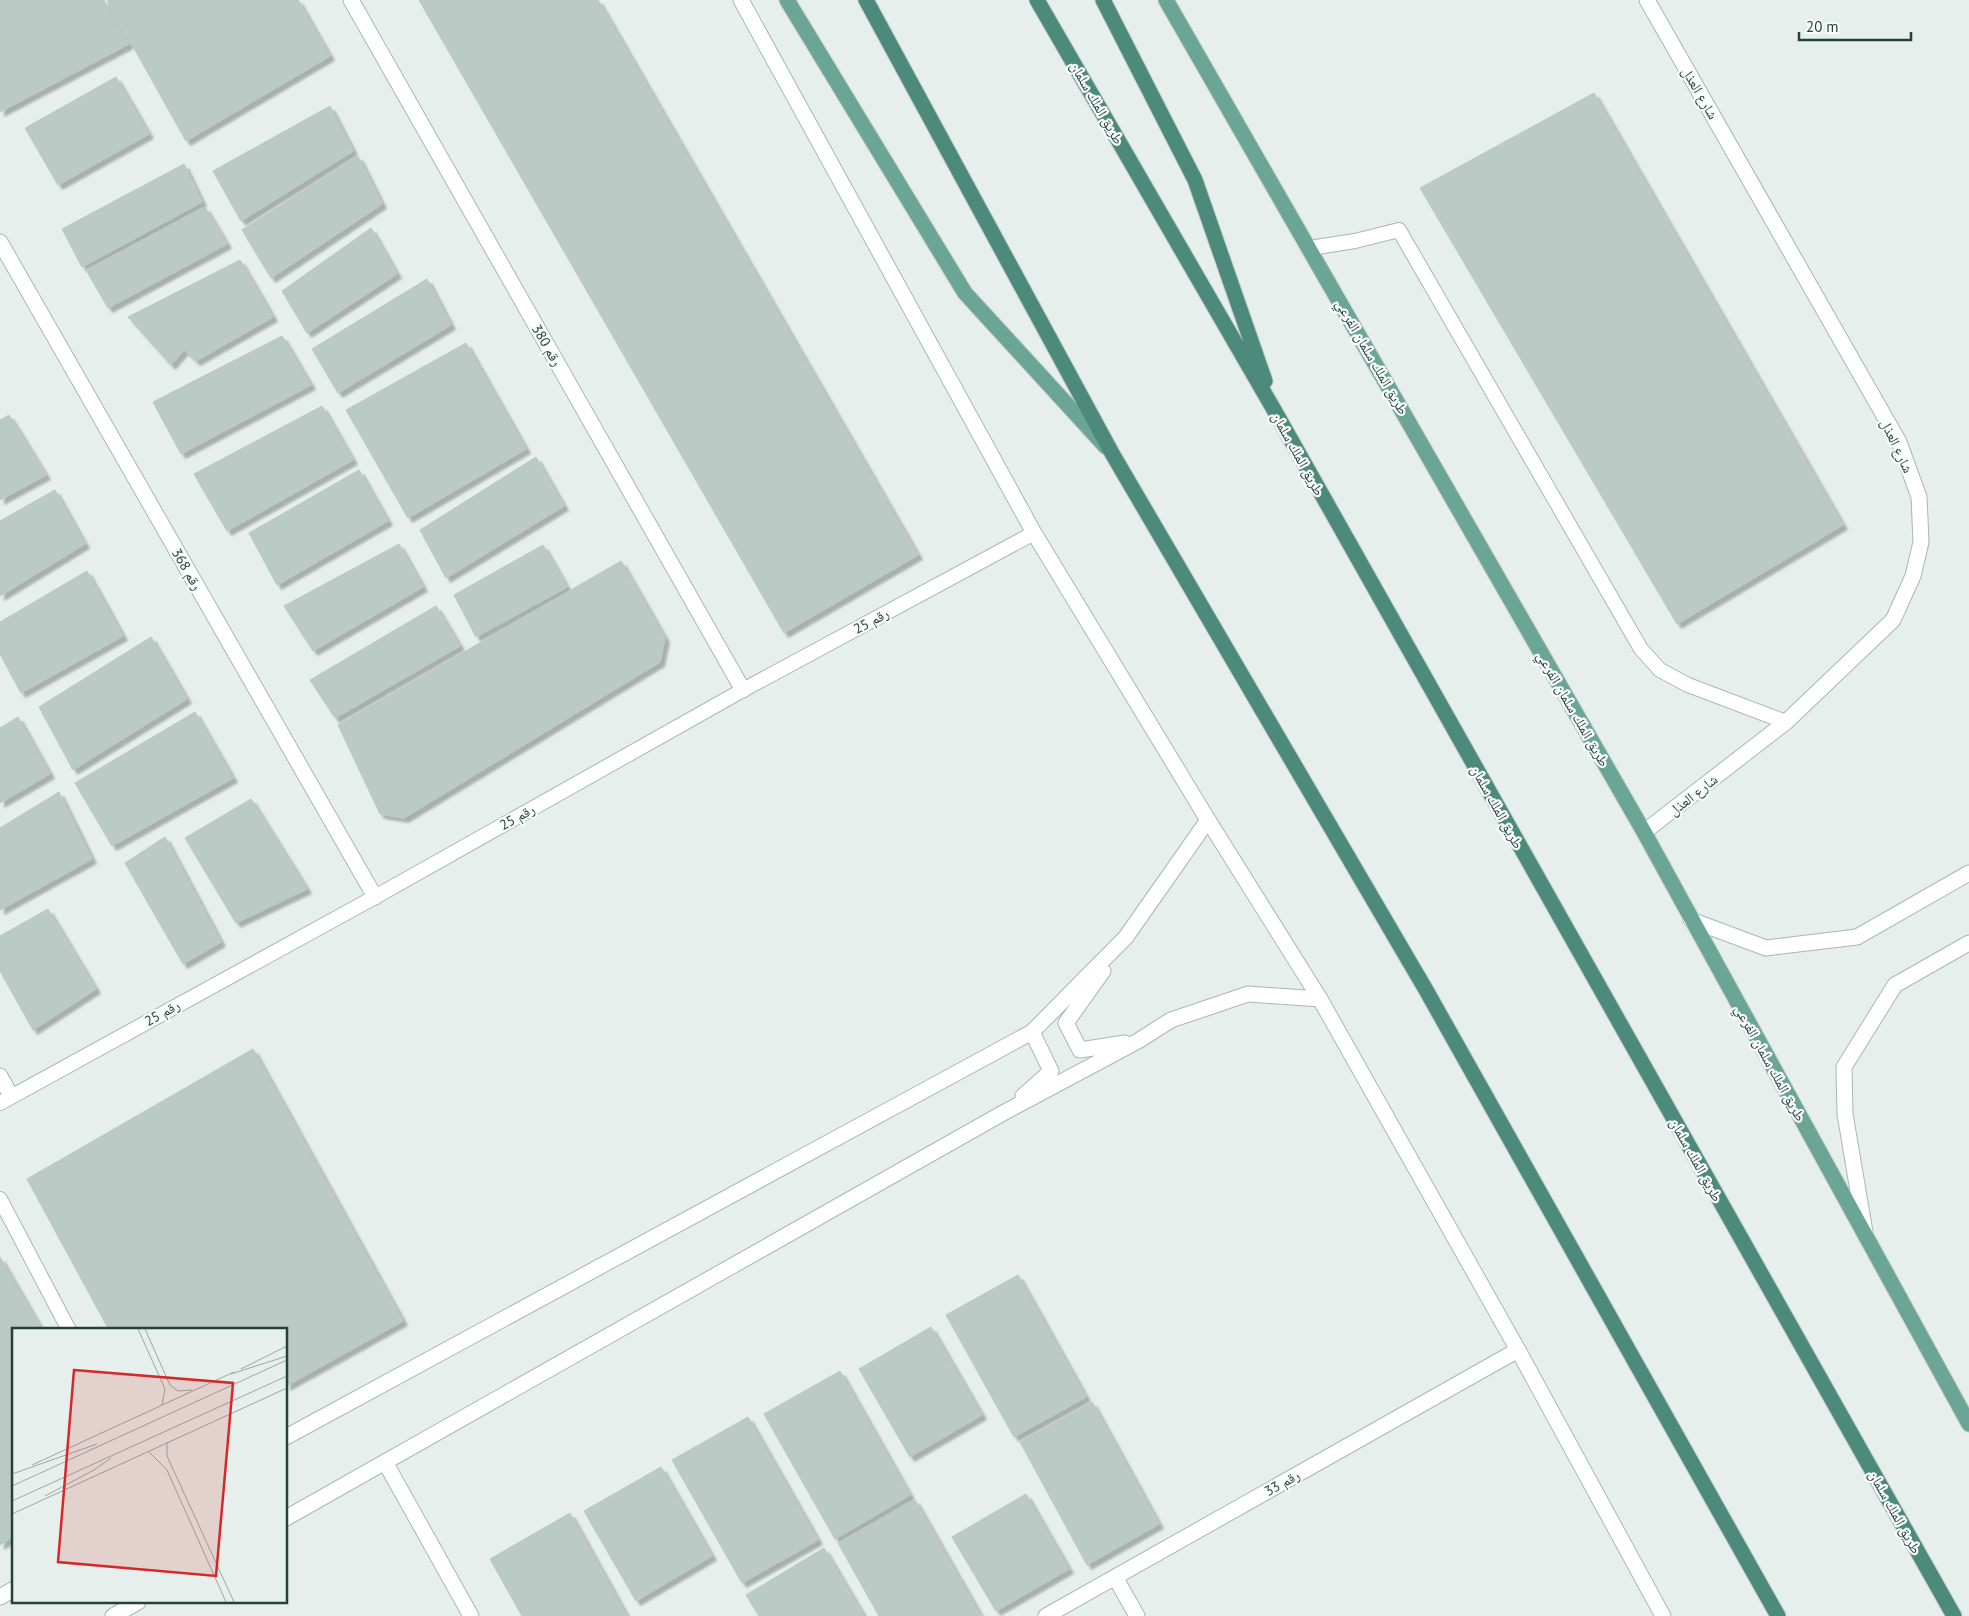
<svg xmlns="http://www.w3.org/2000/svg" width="1969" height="1616" font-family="'PT Sans','Noto Naskh Arabic',sans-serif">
  <defs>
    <filter id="shadow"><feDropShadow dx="4.5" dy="4.5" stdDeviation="1" flood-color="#0004"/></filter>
  </defs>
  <rect width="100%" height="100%" fill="#e6efeb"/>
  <path fill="#bbcac4" stroke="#b8c9c2" filter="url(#shadow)" d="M 0,0 L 104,0 L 129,44 L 0,112 Z
    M 107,0 L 298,0 L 330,56 L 186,141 Z
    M 419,0 L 598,0 L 918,555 L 784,633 Z
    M 116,77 L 149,134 L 58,185 L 25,128 Z
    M 1594,93 L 1843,525 L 1677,624 L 1420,188 Z
    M 330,106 L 353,151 L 241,221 L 213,171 Z
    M 358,156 L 382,204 L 271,278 L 242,230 Z
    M 184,164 L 202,202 L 82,267 L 62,229 Z
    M 205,207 L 227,244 L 108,308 L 86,270 Z
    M 371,228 L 397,274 L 307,333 L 282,291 Z
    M 240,260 L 273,317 L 196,361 L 184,350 L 171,365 L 128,317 Z
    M 427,279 L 451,325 L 338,393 L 312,349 Z
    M 282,336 L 311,385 L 181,454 L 153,402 Z
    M 466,343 L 526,449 L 408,518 L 346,410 Z
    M 322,406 L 353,460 L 227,531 L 194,474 Z
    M 9,415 L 46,475 L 0,500 L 0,420 Z
    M 536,457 L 564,506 L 446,578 L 420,530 Z
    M 359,470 L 388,521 L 277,585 L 249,533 Z
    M 55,490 L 85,544 L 0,596 L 0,521 Z
    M 399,544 L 423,587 L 313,651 L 284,606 Z
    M 543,545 L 567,587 L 476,637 L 454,595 Z
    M 621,561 L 665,638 L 660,662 L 404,818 L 380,814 L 338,725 Z
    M 87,571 L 123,636 L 21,693 L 0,654 L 0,622 Z
    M 436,606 L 460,646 L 335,718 L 310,680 Z
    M 151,637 L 187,699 L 73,770 L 39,707 Z
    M 195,712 L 233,778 L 112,846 L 75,783 Z
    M 18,717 L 50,774 L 0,803 L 0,728 Z
    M 59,792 L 92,859 L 0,910 L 0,828 Z
    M 251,799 L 307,889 L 236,923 L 185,838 Z
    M 165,837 L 221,942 L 183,964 L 125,863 Z
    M 48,909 L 96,989 L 33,1030 L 0,971 L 0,936 Z
    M 253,1049 L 403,1321 L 286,1386 L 286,1330 L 109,1330 L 27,1179 Z
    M 0,1257 L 42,1330 L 14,1330 L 14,1536 L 0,1545 Z
    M 1018,1275 L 1086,1397 L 1014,1437 L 946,1315 Z
    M 931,1327 L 982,1415 L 910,1457 L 859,1369 Z
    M 840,1371 L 910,1495 L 835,1539 L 764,1414 Z
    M 1092,1402 L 1159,1524 L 1087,1565 L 1020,1442 Z
    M 748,1417 L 818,1540 L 742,1583 L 672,1460 Z
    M 661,1467 L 712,1556 L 636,1601 L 584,1511 Z
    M 1026,1494 L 1069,1569 L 996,1611 L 952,1537 Z
    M 915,1500 L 981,1616 L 879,1616 L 838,1543 Z
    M 570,1513 L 627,1616 L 522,1616 L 490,1559 Z
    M 824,1548 L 864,1616 L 759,1616 L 746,1595 Z"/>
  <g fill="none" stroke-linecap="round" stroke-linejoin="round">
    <defs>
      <path id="service" d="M 1310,248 L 1355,241 L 1399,230 L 1641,649 L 1660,670 L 1688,685 L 1786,722
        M 0,1103 L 375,897 L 743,690 L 1034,533
        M 0,1199 L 69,1330"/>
      <path id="minor" d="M 351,0 L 743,690
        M 0,242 L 375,897
        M 1644,832 L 1786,722 L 1893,620 L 1913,576 L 1921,542 L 1919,497 L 1899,442 L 1647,0
        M 0,1076 L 11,1096
        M 385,1462 L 471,1616
        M 1115,1577 L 1137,1616
        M 1046,1616 L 1518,1350"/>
      <path id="tertiary" d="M 1691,920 L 1766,948 L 1857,937 L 1969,873
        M 1103,971 L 1066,1023 L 1080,1050 L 1125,1043
        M 1023,1096 L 1051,1071 L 1032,1032
        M 1865,1232 L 1845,1114 L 1844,1067 L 1895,985 L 1969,943
        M 286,1437 L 1032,1032 L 1126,937 L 1208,820
        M 286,1518 L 1003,1113 L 1138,1041 L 1171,1020 L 1248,994 L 1320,999
        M 0,1597 L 14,1589
        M 113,1616 L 138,1602"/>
      <path id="secondary" d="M 741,0 L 1034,533 L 1208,820 L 1320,999 L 1518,1350 L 1663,1616"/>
      <path id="primary" d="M 787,0 L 965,293 L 1106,447
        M 1166,0 L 1644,832 L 1969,1424"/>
      <path id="trunk" d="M 866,0 L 1113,455 L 1426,990 L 1778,1616
        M 1037,0 L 1277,415 L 1954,1616
        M 1103,0 L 1195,180 L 1265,381"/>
    </defs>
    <use href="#service" stroke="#a8b8b2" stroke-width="16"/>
    <use href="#minor" stroke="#a8b8b2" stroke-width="17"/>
    <use href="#tertiary" stroke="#a8b8b2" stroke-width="17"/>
    <use href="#secondary" stroke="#a4bbb3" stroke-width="17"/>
    <use href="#primary" stroke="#c2cac8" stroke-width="17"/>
    <use href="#trunk" stroke="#c2cac8" stroke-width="17"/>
    <use href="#service" stroke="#fff" stroke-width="14"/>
    <use href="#minor" stroke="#fff" stroke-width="15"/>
    <use href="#tertiary" stroke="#fff" stroke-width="15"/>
    <use href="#secondary" stroke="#fff" stroke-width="15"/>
    <use href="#primary" stroke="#6aa596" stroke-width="15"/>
    <use href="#trunk" stroke="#4c8a7c" stroke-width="15"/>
  </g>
  <g text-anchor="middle" stroke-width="4.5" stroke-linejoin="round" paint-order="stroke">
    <g font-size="14" fill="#24423a" stroke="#f7fbf9">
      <text transform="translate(1700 93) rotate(60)" y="5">شارع العذل</text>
      <text transform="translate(1097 103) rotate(60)" y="5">طريق الملك سلمان</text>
      <text transform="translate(547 345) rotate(60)" y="5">رقم 380</text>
      <text transform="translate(1372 357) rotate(60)" y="5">طريق الملك سلمان الفرعي</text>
      <text transform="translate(1897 446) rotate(65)" y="5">شارع العذل</text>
      <text transform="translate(1298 454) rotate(61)" y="5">طريق الملك سلمان</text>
      <text transform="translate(187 569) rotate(60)" y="5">رقم 368</text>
      <text transform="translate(871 621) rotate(-28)" y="5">رقم 25</text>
      <text transform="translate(1573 709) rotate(60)" y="5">طريق الملك سلمان الفرعي</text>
      <text transform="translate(1693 795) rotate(-38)" y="5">شارع العذل</text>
      <text transform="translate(1497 807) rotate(61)" y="5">طريق الملك سلمان</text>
      <text transform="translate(517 817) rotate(-29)" y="5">رقم 25</text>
      <text transform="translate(162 1013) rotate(-29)" y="5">رقم 25</text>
      <text transform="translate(1770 1063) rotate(61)" y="5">طريق الملك سلمان الفرعي</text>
      <text transform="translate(1696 1160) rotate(61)" y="5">طريق الملك سلمان</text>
      <text transform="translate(1282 1483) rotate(-29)" y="5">رقم 33</text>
      <text transform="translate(1895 1512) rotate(61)" y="5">طريق الملك سلمان</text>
    </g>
  </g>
  <g transform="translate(12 1328)">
    <rect width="275" height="275" fill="#e6efeb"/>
    <path fill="none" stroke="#98aaa4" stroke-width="1" d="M 126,1 L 153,61 L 150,77M 133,1 L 158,57 L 166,63 L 180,62M 229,41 L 275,18M 219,46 L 275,28M 155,114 L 155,128 L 222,274M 136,123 L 155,142 L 214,274M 20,137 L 222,44M 0,146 L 85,116M 0,158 L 275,32M 33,168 L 82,142 L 99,130M 0,173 L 275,48M 0,186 L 275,60"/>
    <path fill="#d62828" fill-opacity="0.15" stroke="#d62828" stroke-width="2.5" d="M 62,42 L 221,55 L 204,248 L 46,234 Z"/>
    <rect width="275" height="275" fill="none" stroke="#24423a" stroke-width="2.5"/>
  </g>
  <path d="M1799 32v8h112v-8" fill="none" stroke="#24423a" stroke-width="2.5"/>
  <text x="1806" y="32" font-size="15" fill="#24423a" stroke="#f7fbf9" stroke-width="4" paint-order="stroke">20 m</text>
</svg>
